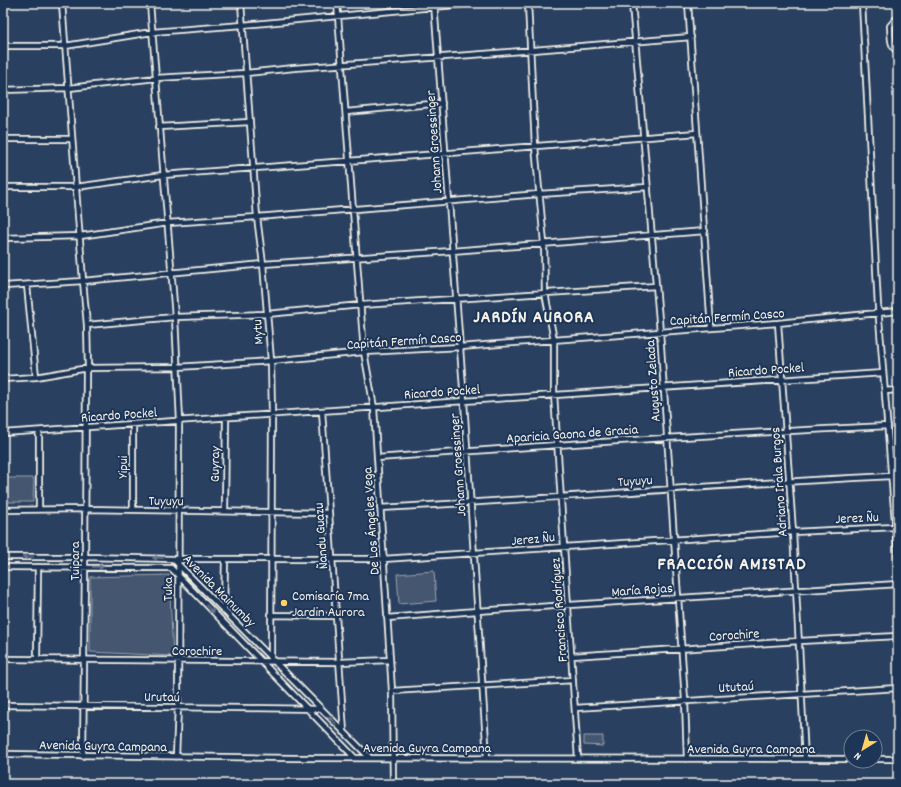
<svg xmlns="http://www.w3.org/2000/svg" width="901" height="787" font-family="Dekko,sans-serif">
  <rect width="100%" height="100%" fill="#2a4060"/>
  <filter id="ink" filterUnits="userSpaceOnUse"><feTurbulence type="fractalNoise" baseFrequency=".025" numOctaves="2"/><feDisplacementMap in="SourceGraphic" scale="8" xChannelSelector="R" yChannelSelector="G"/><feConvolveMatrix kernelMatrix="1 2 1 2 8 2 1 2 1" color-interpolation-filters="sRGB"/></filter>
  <g filter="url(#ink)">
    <path fill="#445771" stroke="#9ca4ac" d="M 3,478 L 34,478 L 33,502 L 3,502 Z
      M 434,571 L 436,601 L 399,604 L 397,574 Z
      M 169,575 L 173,656 L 90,652 L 90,577 Z
      M 584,736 L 603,736 L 603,746 L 584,745 Z"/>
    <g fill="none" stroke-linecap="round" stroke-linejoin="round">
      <defs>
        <path id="minor" d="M 62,3 L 83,281 L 87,325 L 88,368 L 86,372 L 85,567 L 83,756
          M 150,3 L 175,317 L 180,421
          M 241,3 L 257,217 L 263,264 L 271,361 L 272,414 L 271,661
          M 337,3 L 364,352 L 374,408 L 392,691 L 393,784
          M 434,3 L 464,401 L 487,758
          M 528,3 L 535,146 L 544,243 L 545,293 L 554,340 L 554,394 L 578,759
          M 632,3 L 660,332 L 685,700 L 687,759
          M 688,3 L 711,328
          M 862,3 L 878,306 L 898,559
          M 898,21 L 895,20 L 890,26 C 891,34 889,47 898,51
          M 3,46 L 65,46 L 152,32 L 243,25 L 476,3
          M 3,90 L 69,88 L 156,78 L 246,73 L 294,68 L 484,54 L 691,37
          M 346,112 L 442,103
          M 159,127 L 250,122
          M 3,139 L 72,139
          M 3,187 L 76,187 L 163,175 L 413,156 L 697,133
          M 3,238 L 80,236 L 168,223 L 257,217 L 539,194 L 648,187
          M 27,285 L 36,377
          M 4,286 L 83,281 L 263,264 L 452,251 L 705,231
          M 778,323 L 793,532 L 805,759
          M 87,325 L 175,317 L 267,314 L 361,305 L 656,286
          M 3,379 L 36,377 L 88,368 L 177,367 L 271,361 L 364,352 L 460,347 L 778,323 L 898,311
          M 885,391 L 898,390
          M 322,411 L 344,732
          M 3,433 L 464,401 L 883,373
          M 377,458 C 547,445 717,434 888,426
          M 380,508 C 551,499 721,484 891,476
          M 39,509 L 39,431
          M 3,510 L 85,509 L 329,513
          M 133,510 L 133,424
          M 225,511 L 226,418
          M 3,557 L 85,557 L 173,559 L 370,758
          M 173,559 L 383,559 L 793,532 L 895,527
          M 3,567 L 171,568 L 355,758
          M 224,610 L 225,559
          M 271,615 L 336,616
          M 387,618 L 477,611 L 898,584
          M 572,656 L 799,641 L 898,636
          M 3,659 L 340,662 L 390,660
          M 37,659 L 38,567
          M 392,691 L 573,680
          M 3,705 L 321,709
          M 575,708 L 898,688
          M 3,754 L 293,758 L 851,759
          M 176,757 L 178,707 L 179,421
          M 875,759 L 898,759"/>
      </defs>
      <use href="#minor" stroke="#f4f1e8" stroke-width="8"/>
      <use href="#minor" stroke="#1d3557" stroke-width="4.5"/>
    </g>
    <defs><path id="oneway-solid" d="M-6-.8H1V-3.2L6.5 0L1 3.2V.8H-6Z"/></defs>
    <g fill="#68778a">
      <use href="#oneway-solid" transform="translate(28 557) rotate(180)"/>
      <use href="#oneway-solid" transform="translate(158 558) rotate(-179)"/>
      <use href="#oneway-solid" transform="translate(98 567) rotate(1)"/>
      <use href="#oneway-solid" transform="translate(210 609) rotate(46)"/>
      <use href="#oneway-solid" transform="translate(332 720) rotate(-135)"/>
    </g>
  </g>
  <circle fill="#ffd166" stroke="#1d3557" stroke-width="1.5" cx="284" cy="603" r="4"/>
  <g text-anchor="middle" stroke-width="4" stroke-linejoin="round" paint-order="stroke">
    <g font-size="14" fill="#f4f1e8" stroke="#1d3557">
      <text transform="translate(433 142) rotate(-94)" y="5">Johann Groessinger</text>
      <text transform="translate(727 316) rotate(-4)" y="5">Capitán Fermín Casco</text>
      <text transform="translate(257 332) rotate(-94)" y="5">Mytu</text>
      <text transform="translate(404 340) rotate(-4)" y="5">Capitán Fermín Casco</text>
      <text transform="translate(766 369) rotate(-4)" y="5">Ricardo Pockel</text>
      <text transform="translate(652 381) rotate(-94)" y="5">Augusto Zelada</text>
      <text transform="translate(442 391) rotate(-4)" y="5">Ricardo Pockel</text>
      <text transform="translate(119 414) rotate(-4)" y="5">Ricardo Pockel</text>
      <text transform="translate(572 433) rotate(-4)" y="5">Aparicia Gaona de Gracia</text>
      <text transform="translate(214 464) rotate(-89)" y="5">Guyray</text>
      <text transform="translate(457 465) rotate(-94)" y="5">Johann Groessinger</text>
      <text transform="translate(122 467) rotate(-90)" y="5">Yipui</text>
      <text transform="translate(635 480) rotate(-4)" y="5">Tuyuyu</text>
      <text transform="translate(778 482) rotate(-94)" y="5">Adriano Irala Burgos</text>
      <text transform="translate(166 500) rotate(1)" y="5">Tuyuyu</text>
      <text transform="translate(857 517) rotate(-3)" y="5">Jerez Ñu</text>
      <text transform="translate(370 521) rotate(-94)" y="5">De Los Ángeles Vega</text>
      <text transform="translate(320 536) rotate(-94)" y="5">Ñandu Guazu</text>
      <text transform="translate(533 538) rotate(-5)" y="5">Jerez Ñu</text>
      <text transform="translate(74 561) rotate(-90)" y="5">Tuipara</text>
      <text transform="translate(167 589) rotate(-90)" y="5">Tuka</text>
      <text transform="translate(642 589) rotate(-4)" y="5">María Rojas</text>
      <text transform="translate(220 590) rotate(45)" y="5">Avenida Mainumby</text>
      <text transform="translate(558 610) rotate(-94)" y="5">Francisco Rodríguez</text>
      <text transform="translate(734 634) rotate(-4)" y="5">Corochire</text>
      <text x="197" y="655">Corochire</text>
      <text transform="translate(736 686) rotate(-3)" y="5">Ututaú</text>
      <text transform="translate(162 696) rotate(1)" y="5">Urutaú</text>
      <text transform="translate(103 745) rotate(1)" y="5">Avenida Guyra Campana</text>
      <text x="427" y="752">Avenida Guyra Campana</text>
      <text x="751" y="753">Avenida Guyra Campana</text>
    </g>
    <g font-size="14" fill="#f4f1e8" stroke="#1d3557" text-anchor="start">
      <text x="292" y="600">Comisaría 7ma<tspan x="292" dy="16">Jardin Aurora</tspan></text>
    </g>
    <g font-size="18" font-weight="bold" letter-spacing="1" fill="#f4f1e8" stroke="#1d3557">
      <text x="534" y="322">JARDÍN AURORA</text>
      <text x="732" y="569">FRACCIÓN AMISTAD</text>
    </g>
  </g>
  <rect width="901" height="787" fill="none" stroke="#1d3557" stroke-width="16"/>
  <rect x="8" y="8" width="885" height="771" fill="none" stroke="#f4f1e8" stroke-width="1.5" filter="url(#ink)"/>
  <g transform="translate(863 749) rotate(217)"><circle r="19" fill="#1d3557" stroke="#738091"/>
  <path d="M0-3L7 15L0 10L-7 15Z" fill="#ffd166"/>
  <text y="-6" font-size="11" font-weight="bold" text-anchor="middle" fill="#f4f1e8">N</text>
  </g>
</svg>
